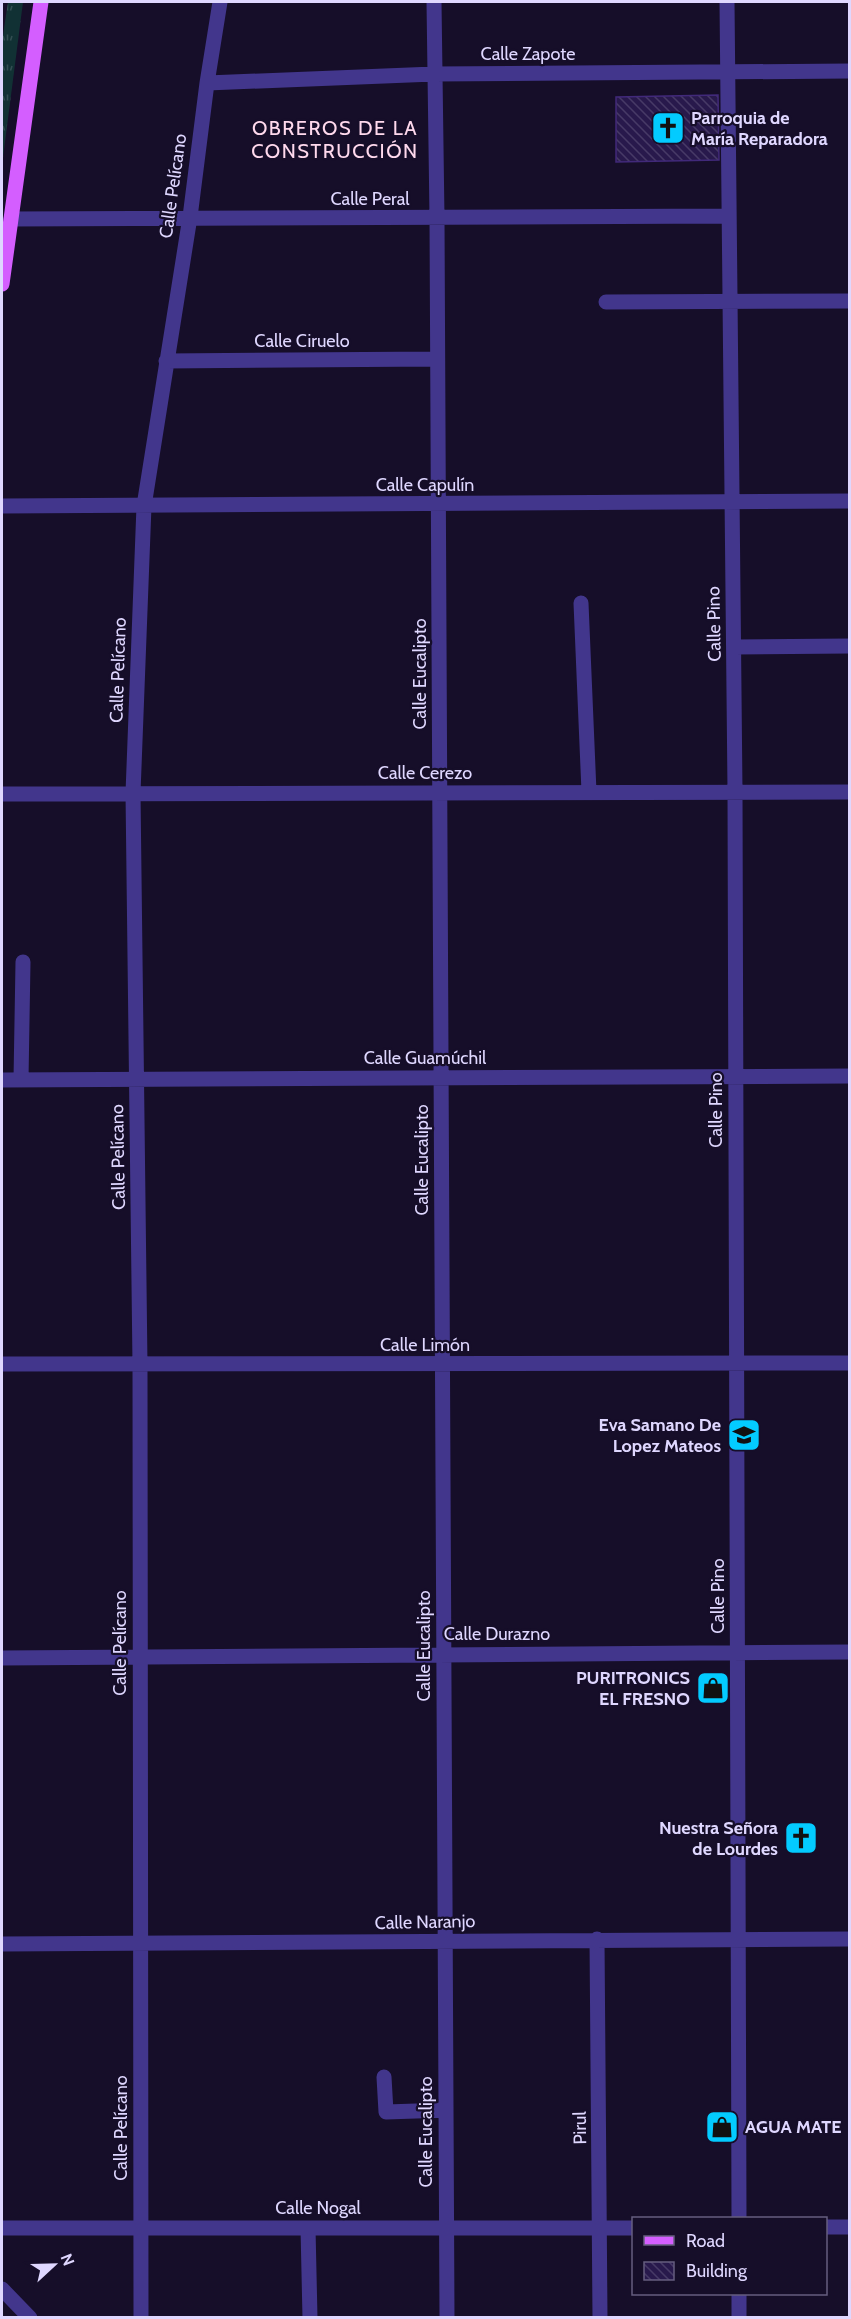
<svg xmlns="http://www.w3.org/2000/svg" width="851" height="2319" font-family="Cabin,sans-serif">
  <defs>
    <pattern id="grass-tufts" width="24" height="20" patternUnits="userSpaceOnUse" patternTransform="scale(1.5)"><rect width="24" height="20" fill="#113134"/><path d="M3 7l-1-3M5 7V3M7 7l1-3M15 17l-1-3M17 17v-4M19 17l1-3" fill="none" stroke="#334e52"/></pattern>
    <pattern id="building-back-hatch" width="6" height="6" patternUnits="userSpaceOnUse" patternTransform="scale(1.5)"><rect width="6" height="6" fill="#28194c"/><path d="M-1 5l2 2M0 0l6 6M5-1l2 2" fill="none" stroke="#473a67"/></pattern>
  </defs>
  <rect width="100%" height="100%" fill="#160e29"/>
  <path fill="url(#grass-tufts)" d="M 8,2 L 23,2 L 2,165 L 2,42 Z"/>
  <path fill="url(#building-back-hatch)" stroke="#41297a" stroke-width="1.5" d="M 718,95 L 719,160 L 616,162 L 616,97 Z"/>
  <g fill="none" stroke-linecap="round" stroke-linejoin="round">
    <path stroke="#42368c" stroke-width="15" d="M 434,2 L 437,218 L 447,2318
      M 727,2 L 735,791 L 739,2218
      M 207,83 L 434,74 L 850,71
      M 11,219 L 729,216
      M 606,302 L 850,301
      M 166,361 L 437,359
      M 2,506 L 850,501
      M 581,603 L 589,792
      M 734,647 L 850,646
      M 2,794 L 850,792
      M 2,1080 L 850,1076
      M 21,1080 L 23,962
      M 2,1364 L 850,1363
      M 2,1658 L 850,1652
      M 597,1939 L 600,2318
      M 2,1944 L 850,1939
      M 384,2077 L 386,2112 L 446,2110
      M 826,2227 L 850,2227
      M 2,2228 L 634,2228
      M 308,2228 L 310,2318
      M 2,2289 L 30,2318
      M 739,2294 L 739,2318
      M 141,2318 L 140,1365 L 133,793 L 144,506 L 190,217 L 207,83 L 220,2"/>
    <path stroke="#d45eff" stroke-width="15" d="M 2,284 L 41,2"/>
  </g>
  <defs>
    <symbol id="church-square" viewBox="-11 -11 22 22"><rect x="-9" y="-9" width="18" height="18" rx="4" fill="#03cbff" stroke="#160e29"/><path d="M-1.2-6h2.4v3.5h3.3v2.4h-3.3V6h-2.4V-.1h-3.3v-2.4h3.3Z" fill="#111"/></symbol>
    <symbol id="school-square" viewBox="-11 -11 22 22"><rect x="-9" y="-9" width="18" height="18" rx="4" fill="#03cbff" stroke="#160e29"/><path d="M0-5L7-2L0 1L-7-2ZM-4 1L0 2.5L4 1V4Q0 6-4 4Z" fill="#111"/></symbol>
    <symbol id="shop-square" viewBox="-11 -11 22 22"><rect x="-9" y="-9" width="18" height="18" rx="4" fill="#03cbff" stroke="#160e29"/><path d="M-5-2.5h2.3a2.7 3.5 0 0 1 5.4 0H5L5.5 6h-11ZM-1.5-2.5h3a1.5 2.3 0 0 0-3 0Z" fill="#111"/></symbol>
  </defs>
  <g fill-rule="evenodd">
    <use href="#church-square" x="649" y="109" width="38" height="38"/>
    <use href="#school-square" x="725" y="1416" width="38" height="38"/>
    <use href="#shop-square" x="694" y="1669" width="38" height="38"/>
    <use href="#church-square" x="782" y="1819" width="38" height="38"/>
    <use href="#shop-square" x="703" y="2108" width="38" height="38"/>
  </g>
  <g text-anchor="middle" stroke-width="4.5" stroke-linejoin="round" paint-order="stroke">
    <g font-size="18" fill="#dfd7ff" stroke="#160e29">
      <text x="528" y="60">Calle Zapote</text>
      <text transform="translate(173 186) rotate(-82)" y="6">Calle Pelícano</text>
      <text x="370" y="205">Calle Peral</text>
      <text x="302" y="347">Calle Ciruelo</text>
      <text x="425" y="491">Calle Capulín</text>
      <text transform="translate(714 624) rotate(-91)" y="6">Calle Pino</text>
      <text transform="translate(118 670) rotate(-88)" y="6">Calle Pelícano</text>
      <text transform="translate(420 674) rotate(-90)" y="6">Calle Eucalipto</text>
      <text x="425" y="779">Calle Cerezo</text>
      <text x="425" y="1064">Calle Guamúchil</text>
      <text transform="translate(716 1110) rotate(-90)" y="6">Calle Pino</text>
      <text transform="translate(118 1157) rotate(-91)" y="6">Calle Pelícano</text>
      <text transform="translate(422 1160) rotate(-90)" y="6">Calle Eucalipto</text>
      <text x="425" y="1351">Calle Limón</text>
      <text transform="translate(718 1596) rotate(-90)" y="6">Calle Pino</text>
      <text x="497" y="1640">Calle Durazno</text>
      <text transform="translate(120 1643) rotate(-90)" y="6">Calle Pelícano</text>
      <text transform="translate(424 1646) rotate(-90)" y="6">Calle Eucalipto</text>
      <text transform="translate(425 1922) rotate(-1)" y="6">Calle Naranjo</text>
      <text transform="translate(121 2128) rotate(-90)" y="6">Calle Pelícano</text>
      <text transform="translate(580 2128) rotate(-91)" y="6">Pirul</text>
      <text transform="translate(426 2132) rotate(-90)" y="6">Calle Eucalipto</text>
      <text x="318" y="2214">Calle Nogal</text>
    </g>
    <g font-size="18" font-weight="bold" fill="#dfd7ff" stroke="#160e29" text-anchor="end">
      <text x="691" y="124" text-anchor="start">Parroquia de<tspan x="691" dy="21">María Reparadora</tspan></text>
      <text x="721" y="1431">Eva Samano De<tspan x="721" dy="21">Lopez Mateos</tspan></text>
      <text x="690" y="1684">PURITRONICS<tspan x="690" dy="21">EL FRESNO</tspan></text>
      <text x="778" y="1834">Nuestra Señora<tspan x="778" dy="21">de Lourdes</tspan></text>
      <text x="745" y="2133" text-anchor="start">AGUA MATE</text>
    </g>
    <g font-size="20" letter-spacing="1.5" fill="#ffd9ed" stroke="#160e29">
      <text x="335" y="135">OBREROS DE LA<tspan x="335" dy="23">CONSTRUCCIÓN</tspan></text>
    </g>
  </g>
  <rect width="851" height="2319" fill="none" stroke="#dfd7ff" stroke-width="6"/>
  <rect x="632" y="2217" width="195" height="78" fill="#160e29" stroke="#665e7f" stroke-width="1.5"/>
  <rect x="644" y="2236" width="30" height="9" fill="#d45eff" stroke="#665e7f" stroke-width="1.5"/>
  <text x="686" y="2247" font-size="18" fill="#dfd7ff">Road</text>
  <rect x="644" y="2262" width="30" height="18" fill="url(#building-back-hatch)" stroke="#665e7f" stroke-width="1.5"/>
  <text x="686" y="2277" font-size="18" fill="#dfd7ff">Building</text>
  <g transform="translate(54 2265) rotate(68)" stroke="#160e29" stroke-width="4.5" paint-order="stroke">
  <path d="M0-4.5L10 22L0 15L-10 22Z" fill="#dfd7ff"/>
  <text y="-9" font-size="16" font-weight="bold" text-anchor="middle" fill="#dfd7ff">N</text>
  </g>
</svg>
